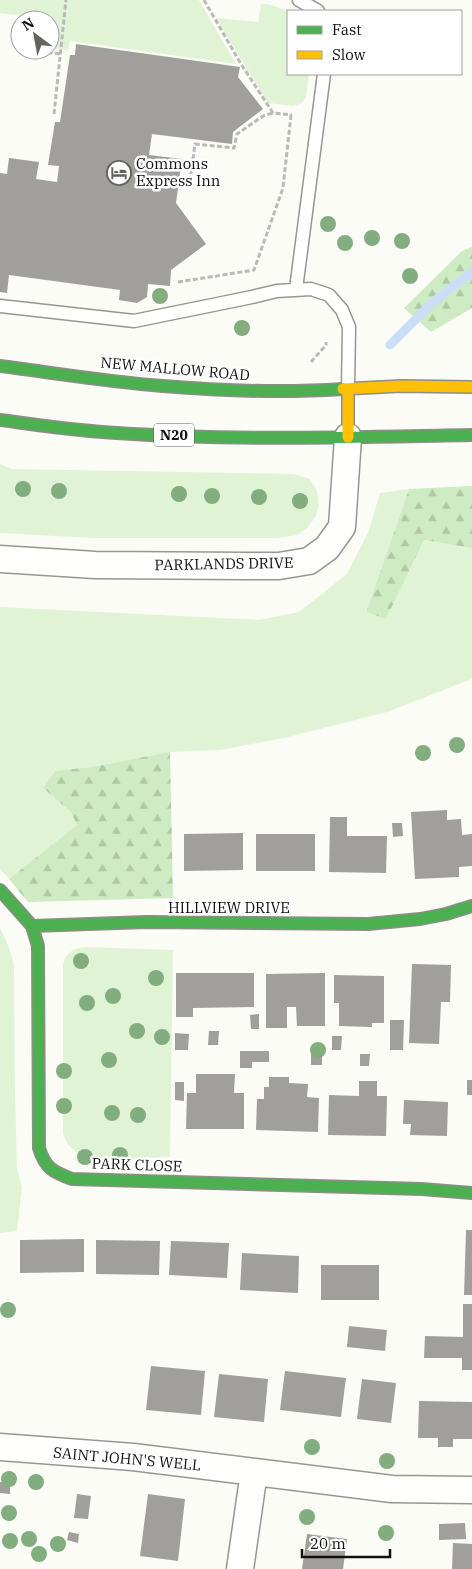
<svg xmlns="http://www.w3.org/2000/svg" width="472" height="1569" font-family="'IBM Plex Serif',serif">
  <defs>
    <pattern id="forest-firs" width="22" height="20" patternUnits="userSpaceOnUse" patternTransform="scale(1.25)"><rect width="22" height="20" fill="#ceebc3"/><path d="M5 1l3.5 6h-7zM16 11l3.5 6h-7z" fill="#b0c8a6"/></pattern>
  </defs>
  <rect width="100%" height="100%" fill="#fcfcf6"/>
  <path fill="#e0f3d5" d="M 0,0 L 199,0 L 236,64 L 70,41 L 68,50 L 51,48 L 53,20 L 0,13 Z
    M 261,4 L 268,4 L 289,11 L 288,74 L 309,74 L 306,97 L 302,103 L 293,106 L 268,103 L 216,18 L 258,22 Z
    M 0,464 L 12,469 L 294,474 L 310,479 L 317,491 L 319,505 L 316,516 L 308,527 L 298,535 L 277,538 L 92,538 L 0,533 Z
    M 409,489 L 366,611 L 386,619 L 424,540 L 472,548 L 472,679 L 387,712 L 284,738 L 221,750 L 170,752 L 91,767 L 55,771 L 43,788 L 71,812 L 77,825 L 9,879 L 0,869 L 0,607 L 259,620 L 299,612 L 347,574 L 368,533 L 380,493 Z
    M 0,928 L 6,940 L 14,963 L 15,1094 L 17,1168 L 22,1188 L 17,1231 L 0,1233 Z
    M 85,947 L 173,950 L 170,1157 L 89,1161 L 76,1152 L 68,1145 L 63,1134 L 63,964 C 67,952 72,949 85,947 Z"/>
  <path fill="url(#forest-firs)" d="M 472,247 L 472,308 L 431,332 L 404,308 L 462,251 Z
    M 472,486 L 472,548 L 424,540 L 386,619 L 366,612 L 409,489 Z
    M 170,752 L 173,898 L 175,898 L 28,902 L 9,879 L 77,825 L 71,812 L 43,788 L 55,771 L 91,767 Z"/>
  <g fill="none" stroke-linecap="round" stroke-linejoin="round">
    <path stroke="#cadef8" stroke-width="9" d="M 390,345 L 432,303 L 472,272"/>
  </g>
  <path fill="#a09f9b" d="M 76,44 L 240,67 L 238,77 L 263,109 L 233,132 L 232,144 L 152,134 L 149,155 L 182,159 L 176,203 L 206,244 L 171,270 L 170,286 L 148,284 L 147,297 L 137,303 L 119,300 L 120,290 L 9,275 L 7,293 L 0,292 L 0,173 L 7,174 L 9,158 L 39,162 L 36,179 L 57,182 L 59,166 L 48,165 L 55,122 L 60,122 L 70,55 L 75,55 Z
    M 447,810 L 447,820 L 461,819 L 462,835 L 472,834 L 472,866 L 459,867 L 459,877 L 415,879 L 411,812 Z
    M 330,817 L 347,817 L 347,836 L 387,836 L 386,873 L 329,872 Z
    M 392,823 L 402,823 L 403,836 L 393,837 Z
    M 243,833 L 243,870 L 184,871 L 184,834 Z
    M 256,834 L 315,834 L 315,871 L 256,871 Z
    M 412,964 L 451,965 L 450,1002 L 441,1002 L 439,1044 L 409,1043 Z
    M 176,973 L 254,973 L 254,1007 L 193,1008 L 193,1017 L 176,1017 Z
    M 325,973 L 325,1026 L 297,1026 L 296,1007 L 287,1007 L 287,1028 L 266,1028 L 266,974 Z
    M 334,975 L 384,976 L 384,1023 L 372,1023 L 372,1027 L 339,1026 L 339,1003 L 334,1003 Z
    M 259,1014 L 259,1029 L 251,1029 L 250,1015 Z
    M 390,1020 L 404,1020 L 403,1050 L 390,1050 Z
    M 209,1031 L 219,1031 L 218,1045 L 208,1045 Z
    M 175,1033 L 189,1034 L 188,1050 L 175,1050 Z
    M 332,1036 L 342,1036 L 341,1050 L 332,1050 Z
    M 240,1051 L 269,1051 L 269,1062 L 252,1062 L 252,1068 L 240,1068 Z
    M 311,1054 L 322,1054 L 322,1065 L 311,1065 Z
    M 360,1054 L 370,1054 L 369,1066 L 360,1066 Z
    M 196,1074 L 235,1074 L 234,1093 L 244,1093 L 244,1129 L 186,1129 L 187,1093 L 196,1093 Z
    M 269,1077 L 289,1077 L 289,1083 L 308,1084 L 307,1097 L 319,1098 L 318,1132 L 256,1130 L 257,1099 L 264,1099 L 264,1087 L 269,1087 Z
    M 467,1080 L 472,1080 L 472,1095 L 467,1095 Z
    M 359,1081 L 377,1081 L 377,1096 L 387,1096 L 386,1136 L 328,1135 L 329,1095 L 359,1096 Z
    M 175,1082 L 184,1082 L 184,1101 L 175,1100 Z
    M 404,1100 L 448,1102 L 447,1136 L 410,1135 L 411,1124 L 403,1124 Z
    M 466,1230 L 472,1230 L 472,1295 L 464,1295 Z
    M 84,1239 L 84,1272 L 20,1273 L 20,1240 Z
    M 96,1240 L 160,1241 L 159,1275 L 96,1274 Z
    M 171,1241 L 229,1243 L 227,1278 L 169,1275 Z
    M 242,1253 L 299,1256 L 298,1293 L 240,1290 Z
    M 321,1265 L 379,1265 L 379,1300 L 321,1300 Z
    M 463,1304 L 472,1304 L 472,1370 L 462,1370 L 462,1358 L 424,1358 L 425,1336 L 463,1337 Z
    M 349,1326 L 387,1330 L 385,1351 L 347,1347 Z
    M 151,1366 L 205,1371 L 201,1415 L 146,1410 Z
    M 285,1371 L 346,1378 L 341,1417 L 280,1410 Z
    M 219,1374 L 268,1379 L 264,1422 L 214,1417 Z
    M 362,1379 L 396,1383 L 391,1423 L 357,1419 Z
    M 419,1401 L 472,1402 L 472,1439 L 453,1439 L 453,1447 L 438,1447 L 438,1438 L 418,1438 Z
    M 0,1482 L 10,1483 L 10,1494 L 0,1493 Z
    M 77,1494 L 91,1496 L 88,1519 L 74,1518 Z
    M 148,1494 L 185,1499 L 178,1561 L 140,1556 Z
    M 465,1523 L 466,1539 L 439,1540 L 439,1524 Z
    M 69,1532 L 79,1534 L 78,1543 L 67,1540 Z
    M 307,1534 L 347,1539 L 343,1569 L 302,1569 Z
    M 453,1543 L 472,1544 L 472,1569 L 452,1569 Z"/>
  <g fill="none" stroke-linecap="round" stroke-linejoin="round">
    <defs>
      <path id="lane" d="M 299,0 L 318,11
        M 296,289 L 324,74
        M 0,306 L 134,321 L 252,297 L 277,291 L 311,289 L 329,295 L 342,310 L 349,327 L 348,389"/>
      <path id="street" d="M 0,559 L 95,565 L 247,566 L 279,566 L 309,561 L 327,548 L 342,527 L 348,437
        M 0,1447 L 133,1457 L 392,1489 L 472,1490
        M 240,1569 L 254,1472"/>
      <path id="fast" d="M 0,366 C 54,373 109,382 163,386 C 223,391 283,393 343,389
        M 0,420 C 39,425 77,431 117,433 C 235,441 354,437 472,435
        M 0,890 L 32,926 L 147,922 L 368,924 L 420,919 L 446,914 L 472,906
        M 32,926 L 38,946 L 39,1148 C 45,1168 53,1172 72,1179 L 421,1189 L 472,1193"/>
      <path id="slow" d="M 343,389 L 401,386 L 472,387
        M 348,389 L 348,437"/>
    </defs>
    <use href="#lane" stroke="#969694" stroke-width="15"/>
    <use href="#street" stroke="#969694" stroke-width="29"/>
    <use href="#fast" stroke="#8d8d8a" stroke-width="14"/>
    <use href="#slow" stroke="#8d8d8a" stroke-width="14"/>
    <path stroke="#b9b9b8" stroke-width="3" stroke-dasharray="5 2.5" stroke-linecap="butt" d="M 204,0 L 241,64 L 273,113 L 292,115
      M 41,55 L 45,52 L 60,54
      M 54,114 L 66,0
      M 191,174 L 195,144 L 234,148 L 237,134 L 263,116 L 273,113
      M 178,282 L 254,270 L 283,188 L 291,115
      M 311,362 L 326,345 L 326,342"/>
    <use href="#lane" stroke="#fffffe" stroke-width="12"/>
    <use href="#street" stroke="#fffffe" stroke-width="26"/>
    <use href="#fast" stroke="#4caf50" stroke-width="11"/>
    <use href="#slow" stroke="#ffc107" stroke-width="11"/>
  </g>
  <g fill="#81ad7f">
    <circle cx="328" cy="224" r="8"/>
    <circle cx="372" cy="238" r="8"/>
    <circle cx="402" cy="241" r="8"/>
    <circle cx="345" cy="243" r="8"/>
    <circle cx="410" cy="276" r="8"/>
    <circle cx="160" cy="296" r="8"/>
    <circle cx="242" cy="328" r="8"/>
    <circle cx="23" cy="489" r="8"/>
    <circle cx="59" cy="491" r="8"/>
    <circle cx="179" cy="494" r="8"/>
    <circle cx="212" cy="496" r="8"/>
    <circle cx="259" cy="497" r="8"/>
    <circle cx="300" cy="501" r="8"/>
    <circle cx="457" cy="745" r="8"/>
    <circle cx="423" cy="753" r="8"/>
    <circle cx="81" cy="961" r="8"/>
    <circle cx="156" cy="978" r="8"/>
    <circle cx="113" cy="996" r="8"/>
    <circle cx="87" cy="1003" r="8"/>
    <circle cx="137" cy="1031" r="8"/>
    <circle cx="162" cy="1037" r="8"/>
    <circle cx="318" cy="1050" r="8"/>
    <circle cx="109" cy="1060" r="8"/>
    <circle cx="64" cy="1071" r="8"/>
    <circle cx="64" cy="1106" r="8"/>
    <circle cx="112" cy="1113" r="8"/>
    <circle cx="138" cy="1115" r="8"/>
    <circle cx="120" cy="1155" r="8"/>
    <circle cx="85" cy="1157" r="8"/>
    <circle cx="8" cy="1310" r="8"/>
    <circle cx="312" cy="1447" r="8"/>
    <circle cx="387" cy="1461" r="8"/>
    <circle cx="9" cy="1479" r="8"/>
    <circle cx="36" cy="1482" r="8"/>
    <circle cx="9" cy="1513" r="8"/>
    <circle cx="307" cy="1517" r="8"/>
    <circle cx="386" cy="1533" r="8"/>
    <circle cx="29" cy="1539" r="8"/>
    <circle cx="10" cy="1541" r="8"/>
    <circle cx="58" cy="1544" r="8"/>
    <circle cx="39" cy="1554" r="8"/>
  </g>
  <defs>
    <symbol id="hotel-ring" viewBox="-11 -11 22 22"><circle r="9.5" fill="#fff" stroke="#636360" stroke-width="1.5"/><path d="M-6-4.5h1.5V1H6V5H4.5V3h-9V5H-6ZM-4 0a1.8 1.8 0 1 1 3.6 0ZM.5 0V-2.5h3Q6-2.5 6 0Z" fill="#636360"/></symbol>
  </defs>
  <g fill-rule="evenodd">
    <use href="#hotel-ring" x="105" y="159" width="28" height="28"/>
  </g>
  <g text-anchor="middle" stroke-width="5" stroke-linejoin="round" paint-order="stroke">
    <rect fill="#fff" stroke="#585858" stroke-width="1" x="154" y="423.5" width="40" height="23" rx="4"/>
    <g font-size="14" font-weight="bold" fill="#101010">
      <text x="174" y="440">N20</text>
    </g>
    <g font-size="15" fill="#101010" stroke="#fff" text-anchor="start">
      <text x="136" y="169">Commons<tspan x="136" dy="17">Express Inn</tspan></text>
    </g>
    <g font-size="15" fill="#101010" stroke="#fff">
      <text transform="translate(175 369) rotate(5)" y="5">NEW MALLOW ROAD</text>
      <text transform="translate(224 564) rotate(-1)" y="5">PARKLANDS DRIVE</text>
      <text x="229" y="913">HILLVIEW DRIVE</text>
      <text transform="translate(137 1165) rotate(2)" y="5">PARK CLOSE</text>
      <text transform="translate(127 1459) rotate(5)" y="5">SAINT JOHN'S WELL</text>
    </g>
  </g>
  <rect x="287" y="10" width="175" height="65" fill="#ffffff" stroke="#9f9f9f"/>
  <rect x="297" y="26" width="25" height="8" fill="#4caf50" stroke="#9f9f9f"/>
  <text x="332" y="35" font-size="15" fill="#101010">Fast</text>
  <rect x="297" y="51" width="25" height="8" fill="#ffc107" stroke="#9f9f9f"/>
  <text x="332" y="60" font-size="15" fill="#101010">Slow</text>
  <g transform="translate(35 35) rotate(328)"><circle r="24" fill="#ffffff" stroke="#9f9f9f"/>
  <path d="M0-4L9 19L0 12L-9 19Z" fill="#636360"/>
  <text y="-8" font-size="14" font-weight="bold" text-anchor="middle" fill="#101010">N</text>
  </g>
  <path d="M302 1549v8h88v-8" fill="none" stroke="#101010" stroke-width="2.5"/>
  <text x="310" y="1549" font-size="15" fill="#101010" stroke="#ffffff" stroke-width="4" paint-order="stroke">20 m</text>
</svg>
